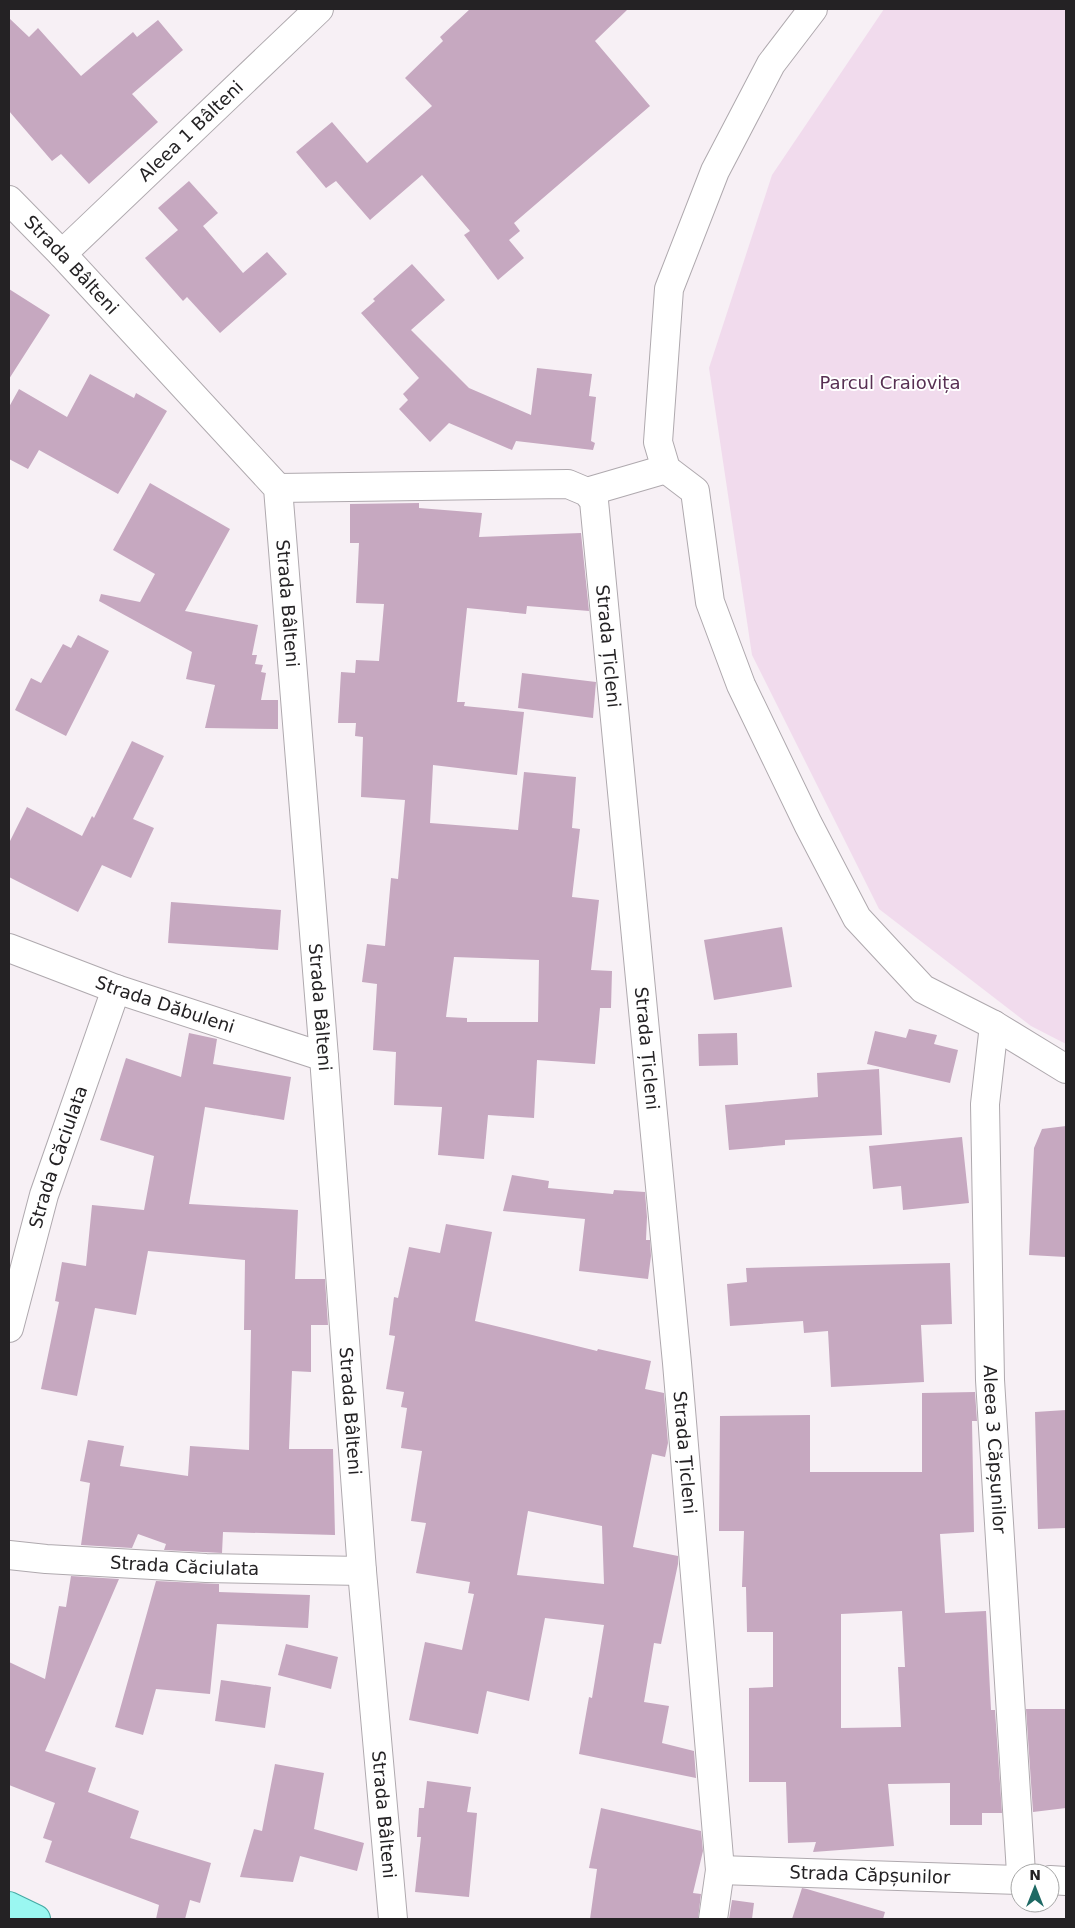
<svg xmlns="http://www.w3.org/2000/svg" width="1075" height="1928" font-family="'DejaVu Sans',sans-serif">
  <rect width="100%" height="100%" fill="#f7f0f5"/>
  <path fill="#f1dbed" d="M 884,9 L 1066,9 L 1066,1044 L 1031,1026 L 879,909 L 752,655 L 709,368 L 772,175 Z"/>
  <path fill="#c6a8c0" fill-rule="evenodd" d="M 470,9 L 628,9 L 595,41 L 650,106 L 514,223 L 520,231 L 509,240 L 524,258 L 498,280 L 464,235 L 470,231 L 422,175 L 370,220 L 336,181 L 326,188 L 296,152 L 332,122 L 367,163 L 432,106 L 405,78 L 443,41 L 440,37 Z
    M 9,18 L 29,37 L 38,28 L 81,76 L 133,32 L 137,37 L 158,20 L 183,50 L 132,94 L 158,122 L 89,184 L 61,154 L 52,161 L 9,111 Z
    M 189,181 L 218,213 L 203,226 L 243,273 L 267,252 L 287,274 L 220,333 L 187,297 L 183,301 L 145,258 L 178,230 L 158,208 Z
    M 412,264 L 445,300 L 411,330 L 469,388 L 531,415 L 537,368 L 592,374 L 589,396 L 596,397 L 591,441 L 595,443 L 593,450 L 516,441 L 512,450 L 449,423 L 430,442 L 399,409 L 408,400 L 403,394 L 419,378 L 361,313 L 375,301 L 373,299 Z
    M 9,289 L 50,315 L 9,379 Z
    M 90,374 L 134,398 L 136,393 L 167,411 L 118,494 L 39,450 L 28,469 L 9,459 L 9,407 L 19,389 L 67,417 Z
    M 150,483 L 230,529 L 185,611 L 258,625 L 252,655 L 257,655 L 255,664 L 263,665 L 261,672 L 266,673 L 261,700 L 278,700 L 278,729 L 205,728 L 215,685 L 186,679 L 192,652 L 99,601 L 101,594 L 140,602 L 155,574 L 113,550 Z
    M 419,503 L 419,508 L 482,513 L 479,537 L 581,533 L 589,611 L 527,606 L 526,614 L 467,608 L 457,702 L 465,702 L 464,706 L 524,712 L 517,775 L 433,765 L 430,823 L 518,830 L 524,772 L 576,777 L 572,828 L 580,829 L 572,897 L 599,900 L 591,970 L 612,971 L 611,1008 L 600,1008 L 595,1064 L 537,1060 L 534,1118 L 488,1115 L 484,1159 L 438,1155 L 442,1107 L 394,1105 L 396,1052 L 373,1050 L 377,984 L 362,982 L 367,944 L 385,946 L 391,878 L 398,879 L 405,800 L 361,797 L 363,737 L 355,736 L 356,723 L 338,723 L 341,672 L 355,673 L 356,660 L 379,661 L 384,604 L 356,603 L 359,543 L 350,543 L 350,504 ZM 454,957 L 539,960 L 538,1022 L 467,1022 L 467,1018 L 446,1017 Z
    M 78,635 L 109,651 L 66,736 L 15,710 L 31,678 L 41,683 L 63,644 L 71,648 Z
    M 522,673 L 596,682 L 593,718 L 518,708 Z
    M 132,741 L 164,756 L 133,819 L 154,828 L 131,878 L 102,865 L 78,912 L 9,877 L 9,843 L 27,807 L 82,836 L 92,816 L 94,818 Z
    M 171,902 L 281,910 L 278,950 L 168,943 Z
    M 782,927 L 792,987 L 714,1000 L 704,940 Z
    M 909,1029 L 937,1035 L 934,1044 L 958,1050 L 950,1083 L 867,1064 L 875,1031 L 906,1038 Z
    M 189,1033 L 217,1039 L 213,1064 L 291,1077 L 284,1120 L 205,1107 L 189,1204 L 298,1210 L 295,1279 L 325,1279 L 328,1325 L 311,1325 L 311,1372 L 292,1371 L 289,1449 L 333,1449 L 335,1535 L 223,1532 L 222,1553 L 164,1550 L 166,1544 L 138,1534 L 132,1548 L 81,1545 L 90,1483 L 80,1481 L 88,1440 L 124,1446 L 120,1466 L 188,1476 L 190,1446 L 249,1450 L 251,1330 L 244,1330 L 245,1260 L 148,1251 L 136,1315 L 95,1308 L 77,1396 L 41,1389 L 59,1302 L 55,1301 L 62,1262 L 86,1266 L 92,1205 L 144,1210 L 154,1156 L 100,1140 L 126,1058 L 181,1077 Z
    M 737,1033 L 738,1065 L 699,1066 L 698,1034 Z
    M 879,1069 L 882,1135 L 785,1140 L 785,1145 L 729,1150 L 725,1105 L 818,1097 L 817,1073 Z
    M 1066,1126 L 1066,1257 L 1029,1255 L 1034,1148 L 1042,1129 Z
    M 962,1137 L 969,1203 L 903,1210 L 901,1186 L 873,1189 L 869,1146 Z
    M 512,1175 L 549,1181 L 548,1188 L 613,1194 L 614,1190 L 645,1192 L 647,1217 L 646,1240 L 650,1240 L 651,1256 L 648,1279 L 579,1271 L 585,1219 L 503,1211 Z
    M 446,1224 L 492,1232 L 475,1321 L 597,1351 L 598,1349 L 651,1361 L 645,1389 L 664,1393 L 668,1443 L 665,1457 L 652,1454 L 633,1547 L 678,1556 L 678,1564 L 661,1644 L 654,1643 L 644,1702 L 669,1706 L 662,1743 L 694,1751 L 696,1778 L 579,1754 L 589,1697 L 592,1698 L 604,1625 L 545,1618 L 529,1701 L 487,1691 L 478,1734 L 409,1720 L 425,1642 L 462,1650 L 474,1594 L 468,1593 L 470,1582 L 416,1573 L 426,1523 L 411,1521 L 422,1451 L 401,1448 L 407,1408 L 401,1407 L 404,1392 L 386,1389 L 395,1336 L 389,1335 L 394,1297 L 398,1298 L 409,1247 L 440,1253 ZM 528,1511 L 602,1526 L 604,1584 L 517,1575 Z
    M 950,1263 L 952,1324 L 921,1325 L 924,1382 L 831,1387 L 828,1331 L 804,1333 L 803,1321 L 730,1326 L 727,1284 L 747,1282 L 746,1268 Z
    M 975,1392 L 977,1421 L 972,1421 L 974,1532 L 940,1534 L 945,1613 L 986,1611 L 991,1710 L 995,1710 L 1002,1813 L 982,1813 L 982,1825 L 950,1825 L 950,1783 L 888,1784 L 894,1846 L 813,1852 L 816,1842 L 788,1843 L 786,1782 L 749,1782 L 749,1688 L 773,1687 L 773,1632 L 747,1632 L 746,1587 L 742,1587 L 744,1531 L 719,1531 L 720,1416 L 810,1415 L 810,1472 L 922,1472 L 922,1393 ZM 902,1611 L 905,1667 L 898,1667 L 901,1727 L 841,1728 L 841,1614 Z
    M 1066,1410 L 1066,1528 L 1038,1529 L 1035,1412 Z
    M 71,1576 L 119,1579 L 45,1751 L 96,1768 L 88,1792 L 139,1811 L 130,1838 L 211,1863 L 200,1903 L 190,1900 L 185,1919 L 156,1919 L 159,1905 L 45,1862 L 52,1841 L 43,1838 L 55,1803 L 9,1785 L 9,1662 L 45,1679 L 59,1606 L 66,1607 Z
    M 156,1581 L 219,1584 L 219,1592 L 310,1595 L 308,1628 L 217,1624 L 210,1694 L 156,1689 L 143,1735 L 115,1727 Z
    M 286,1644 L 338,1657 L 331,1689 L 278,1675 Z
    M 221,1680 L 271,1687 L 265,1728 L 215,1721 Z
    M 1026,1709 L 1066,1709 L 1066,1808 L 1033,1812 Z
    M 275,1764 L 324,1773 L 314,1829 L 364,1843 L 357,1871 L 300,1856 L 293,1882 L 240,1877 L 254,1829 L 262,1831 Z
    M 427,1781 L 471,1787 L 467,1812 L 477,1813 L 469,1897 L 415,1892 L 421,1837 L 417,1837 L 419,1808 L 424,1808 Z
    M 601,1808 L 701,1831 L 703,1851 L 693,1893 L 701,1894 L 698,1919 L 590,1919 L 597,1869 L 589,1868 Z
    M 802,1888 L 807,1889 L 885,1912 L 883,1919 L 792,1919 Z
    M 732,1900 L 754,1903 L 752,1919 L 729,1919 Z"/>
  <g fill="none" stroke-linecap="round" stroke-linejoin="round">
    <defs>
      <g id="minor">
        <path d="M 813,9 L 771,64 L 715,171 L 669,289 L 658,442 L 666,469 L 695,491 L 710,602 L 741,685 L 808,824 L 857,918 L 923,989 L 994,1025 L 1066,1069"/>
        <path id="s1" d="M 9,200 L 62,254 L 278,488 L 324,1057 L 362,1571 L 393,1919"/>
        <path id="s2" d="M 62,254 L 319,9"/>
        <path id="s3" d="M 278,488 L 568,484 L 587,492 L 594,501 L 677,1363 L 720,1870 L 713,1919"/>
        <path d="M 587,492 L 666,469"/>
        <path id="s4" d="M 9,948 L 116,989 L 324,1057"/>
        <path id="s5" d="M 994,1025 L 985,1104 L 990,1380 L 1021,1873"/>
        <path id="s6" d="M 9,1328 L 44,1195 L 116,989"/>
        <path id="s7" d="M 9,1555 L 46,1559 L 206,1568 L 362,1571"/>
        <path id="s8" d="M 720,1870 L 1020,1880"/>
        <path d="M 1050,1880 L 1066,1881"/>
      </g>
      <path id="major" d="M 9,1906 L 36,1919"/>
    </defs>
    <use href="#minor" stroke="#afa9ae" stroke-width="30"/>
    <use href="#major" stroke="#45a9a3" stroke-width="30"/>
    <use href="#minor" stroke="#fff" stroke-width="28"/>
    <use href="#major" stroke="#9af7f1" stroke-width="28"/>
  </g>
  <g text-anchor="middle" stroke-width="4" stroke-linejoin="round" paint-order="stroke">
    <g font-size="18" fill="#242224" stroke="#fff">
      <text dy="6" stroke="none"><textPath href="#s2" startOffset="178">Aleea 1 Bâlteni</textPath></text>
      <text dy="6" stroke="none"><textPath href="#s1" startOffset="90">Strada Bâlteni</textPath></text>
      <text dy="6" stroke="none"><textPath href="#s1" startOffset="510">Strada Bâlteni</textPath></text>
      <text dy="6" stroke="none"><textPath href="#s3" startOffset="468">Strada Țicleni</textPath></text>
      <text dy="6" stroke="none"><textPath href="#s4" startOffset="166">Strada Dăbuleni</textPath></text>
      <text dy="6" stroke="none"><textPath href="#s1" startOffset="915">Strada Bâlteni</textPath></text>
      <text dy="6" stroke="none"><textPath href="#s3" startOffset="872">Strada Țicleni</textPath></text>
      <text dy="6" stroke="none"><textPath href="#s6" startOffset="178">Strada Căciulata</textPath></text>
      <text dy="6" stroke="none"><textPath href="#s1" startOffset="1320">Strada Bâlteni</textPath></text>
      <text dy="6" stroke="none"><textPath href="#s5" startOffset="425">Aleea 3 Căpșunilor</textPath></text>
      <text dy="6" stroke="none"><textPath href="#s3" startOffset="1278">Strada Țicleni</textPath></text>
      <text dy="6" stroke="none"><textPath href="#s7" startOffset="176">Strada Căciulata</textPath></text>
      <text dy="6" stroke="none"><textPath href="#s1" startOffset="1725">Strada Bâlteni</textPath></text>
      <text dy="6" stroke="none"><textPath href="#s8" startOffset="150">Strada Căpșunilor</textPath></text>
    </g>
    <g font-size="18" fill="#583053" stroke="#fff">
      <text x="890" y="389">Parcul Craiovița</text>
    </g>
  </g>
  <rect width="1075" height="1928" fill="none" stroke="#242224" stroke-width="20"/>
  <g transform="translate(1035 1888)"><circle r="24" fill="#ffffff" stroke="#a7a7a7"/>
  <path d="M0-4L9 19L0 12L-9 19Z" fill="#1e6964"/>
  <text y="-8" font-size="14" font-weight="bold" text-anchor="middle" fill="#242224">N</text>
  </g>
</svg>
